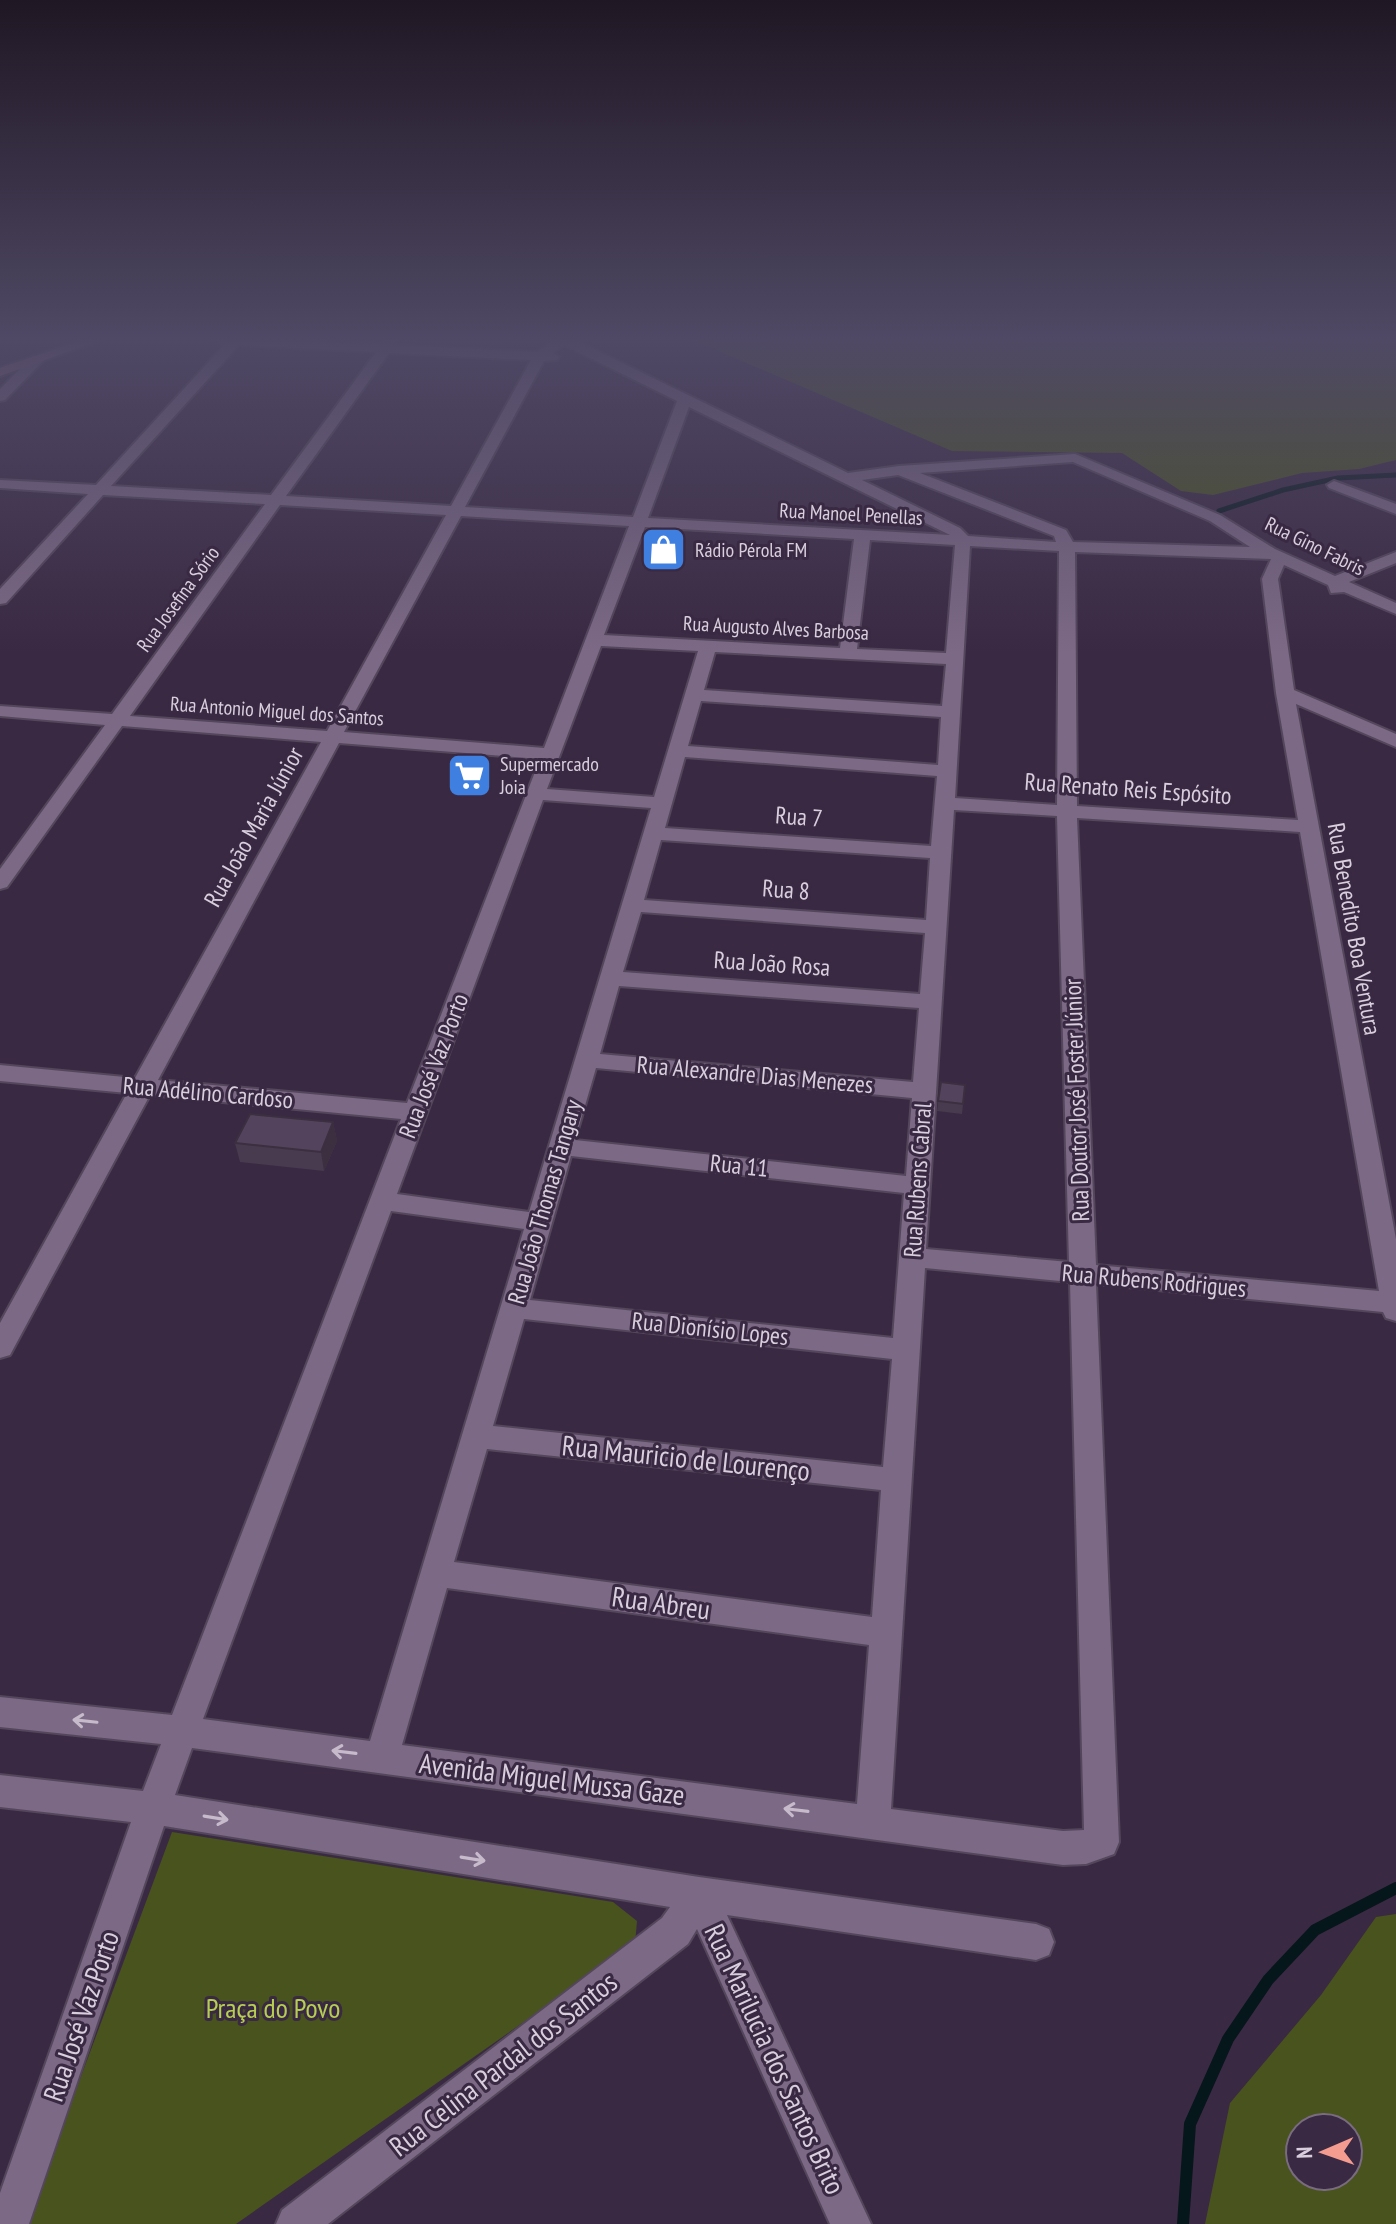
<svg xmlns="http://www.w3.org/2000/svg" width="1396" height="2224" font-family="'PT Sans Narrow',sans-serif">
  <rect width="100%" height="100%" fill="#3a2942"/>
  <path fill="#49531e" fill-rule="evenodd" d="M 693,340 L 1396,340 L 1396,460 L 1359,469 L 1302,473 L 1213,495 L 1181,491 L 1122,453 L 952,451 Z
    M 172,1832 L 613,1902 L 637,1921 L 635,1944 L 236,2224 L 26,2224 Z
    M 1396,1914 L 1396,2224 L 1205,2224 L 1230,2103 L 1321,1995 L 1376,1917 ZM 1300,2128 L 1348,2128 L 1348,2176 L 1300,2176 Z"/>
  <g fill="none" stroke-linecap="round" stroke-linejoin="round">
    <path stroke="#06171b" stroke-width="5" d="M 1219,511 L 1283,490 L 1338,478 L 1396,475"/>
    <path stroke="#06171b" stroke-width="12" d="M 1183,2224 L 1190,2124 L 1228,2039 L 1268,1980 L 1315,1930 L 1396,1888"/>
    <defs>
      <path id="street" d="M 211,340 L 381,344 L 384,340 L 397,340 L 394,345 L 537,352 L 554,340 L 575,340 L 848,473 L 899,466 L 1075,454 L 1220,515 L 1275,549 L 1335,576 L 1396,552 L 1396,563 L 1349,582 L 1396,603 L 1396,614 L 1344,592 L 1331,593 L 1328,585 L 1284,565 L 1278,579 L 1294,690 L 1396,734 L 1396,747 L 1296,704 L 1396,1239 L 1396,1321 L 1386,1318 L 1383,1312 L 1096,1284 L 1119,1842 L 1114,1854 L 1086,1864 L 1063,1865 L 192,1748 L 175,1795 L 699,1877 L 1036,1924 L 1049,1929 L 1054,1942 L 1049,1955 L 1036,1960 L 727,1915 L 871,2224 L 830,2224 L 697,1929 L 688,1944 L 328,2224 L 276,2224 L 282,2210 L 662,1918 L 670,1907 L 164,1826 L 29,2224 L 0,2224 L 0,2193 L 131,1822 L 0,1807 L 0,1775 L 143,1791 L 161,1744 L 0,1727 L 0,1697 L 172,1715 L 401,1119 L 150,1095 L 10,1355 L 0,1358 L 0,1323 L 127,1093 L 0,1081 L 0,1065 L 135,1078 L 321,742 L 122,726 L 7,887 L 0,889 L 0,869 L 105,725 L 0,716 L 0,706 L 112,714 L 265,504 L 103,495 L 6,603 L 0,604 L 0,589 L 88,494 L 0,488 L 0,480 L 96,485 L 225,344 ZM 239,345 L 376,352 L 271,495 L 111,486 ZM 564,345 L 677,401 L 633,517 L 465,507 L 544,361 L 557,360 L 559,357 L 553,353 ZM 389,353 L 531,360 L 451,506 L 286,496 ZM 689,407 L 948,534 L 950,535 L 648,518 ZM 1073,462 L 1210,521 L 1250,547 L 1073,542 L 1066,530 L 920,473 ZM 898,475 L 1054,536 L 1056,542 L 968,536 L 960,528 L 862,480 ZM 280,505 L 446,515 L 327,731 L 130,716 ZM 461,516 L 629,526 L 544,748 L 344,732 ZM 645,527 L 854,539 L 840,648 L 604,635 ZM 870,540 L 955,545 L 946,653 L 857,649 ZM 970,546 L 1059,551 L 1057,805 L 955,798 ZM 1075,552 L 1271,559 L 1262,579 L 1276,693 L 1298,820 L 1077,806 ZM 601,646 L 698,651 L 654,797 L 547,789 ZM 715,652 L 946,664 L 942,706 L 704,690 ZM 701,701 L 941,717 L 938,765 L 688,746 ZM 339,743 L 540,759 L 407,1103 L 158,1080 ZM 685,757 L 937,776 L 931,846 L 665,828 ZM 543,800 L 651,808 L 529,1212 L 397,1194 ZM 954,810 L 1057,816 L 1069,1262 L 926,1249 ZM 1077,818 L 1300,832 L 1379,1291 L 1096,1265 ZM 661,840 L 930,858 L 926,920 L 644,900 ZM 641,912 L 925,933 L 920,994 L 623,972 ZM 619,986 L 919,1008 L 913,1082 L 600,1054 ZM 596,1068 L 912,1098 L 906,1176 L 575,1140 ZM 571,1156 L 904,1193 L 893,1338 L 530,1300 ZM 391,1211 L 524,1229 L 370,1741 L 203,1719 ZM 925,1268 L 1070,1282 L 1084,1830 L 1063,1831 L 891,1809 ZM 524,1319 L 892,1359 L 883,1467 L 493,1426 ZM 487,1449 L 881,1490 L 872,1617 L 454,1562 ZM 447,1588 L 869,1645 L 857,1804 L 402,1745 Z
        M 33,356 L 45,359 L 5,400 L 0,401 L 0,389 Z
        M 1334,481 L 1396,504 L 1396,514 L 1329,488 L 1327,485 Z"/>
      <path id="secondary" d="M 82,340 L 101,340 L 0,376 L 0,368 Z"/>
    </defs>
    <use href="#street" stroke="#54465b" stroke-width="4"/>
    <use href="#secondary" stroke="#54465b" stroke-width="4"/>
    <use href="#street" fill="#7c6985" fill-rule="evenodd"/>
    <use href="#secondary" fill="#946b85" fill-rule="evenodd"/>
  </g>
  <path fill="#483a4f" d="M 941,1082 L 965,1085 L 962,1114 L 937,1111 Z
    M 333,1122 L 337,1141 L 324,1171 L 240,1162 L 235,1143 Z"/>
  <path fill="#3b2f40" d="M 333,1122 L 337,1141 L 324,1171 L 321,1152 Z"/>
  <path fill="#54435c" stroke="#3b2f40" stroke-width="2" d="M 941,1082 L 965,1085 L 963,1104 L 938,1101 Z
    M 250,1114 L 333,1122 L 321,1152 L 235,1143 Z"/>
  <defs><path id="oneway-shaft" d="M-6 0H5M1.5-3L5.5 0L1.5 3" fill="none" stroke-width="1.6" stroke-linecap="round" stroke-linejoin="round" transform="scale(2)"/></defs>
  <g stroke="#c6bacb">
    <use href="#oneway-shaft" transform="translate(85 1721) rotate(-174)"/>
    <use href="#oneway-shaft" transform="translate(344 1752) rotate(-173)"/>
    <use href="#oneway-shaft" transform="translate(796 1810) rotate(-173)"/>
    <use href="#oneway-shaft" transform="translate(216 1818) rotate(9)"/>
    <use href="#oneway-shaft" transform="translate(473 1859) rotate(9)"/>
  </g>
  <linearGradient id="sky" x2="0" y2="1"><stop stop-color="#201724"/><stop offset="0.52" stop-color="#4f4965"/><stop offset="1" stop-color="#4f4965" stop-opacity="0"/></linearGradient>
  <rect width="1396" height="652" fill="url(#sky)"/>
  <defs>
    <symbol id="shop-square" viewBox="-11 -11 22 22"><rect x="-9" y="-9" width="18" height="18" rx="4" fill="#3f7fe0" stroke="#3a2942"/><path d="M-5-2.5h2.3a2.7 3.5 0 0 1 5.4 0H5L5.5 6h-11ZM-1.5-2.5h3a1.5 2.3 0 0 0-3 0Z" fill="#fff"/></symbol>
    <symbol id="supermarket-square" viewBox="-11 -11 22 22"><rect x="-9" y="-9" width="18" height="18" rx="4" fill="#3f7fe0" stroke="#3a2942"/><path d="M-6-5.5h2.5l.6 2H6L4.5 2H-2.5L-4.4-4H-6ZM-1.5 3.2a1.3 1.3 0 1 0 .1 0ZM3 3.2a1.3 1.3 0 1 0 .1 0Z" fill="#fff"/></symbol>
  </defs>
  <g fill-rule="evenodd">
    <use href="#shop-square" x="638" y="524" width="51" height="51"/>
    <use href="#supermarket-square" x="444" y="750" width="51" height="51"/>
  </g>
  <g text-anchor="middle" stroke-width="6" stroke-linejoin="round" paint-order="stroke">
    <g font-size="20" fill="#d8cedd" stroke="#3a2942">
      <text transform="translate(851 514) rotate(3)" y="7">Rua Manoel Penellas</text>
      <text transform="translate(1315 546) rotate(26)" y="7">Rua Gino Fabris</text>
      <text transform="translate(178 599) rotate(-54)" y="7">Rua Josefina Sório</text>
      <text transform="translate(776 628) rotate(3)" y="7">Rua Augusto Alves Barbosa</text>
      <text transform="translate(277 711) rotate(4)" y="7">Rua Antonio Miguel dos Santos</text>
    </g>
    <g font-size="20" fill="#d8cedd" stroke="#3a2942" text-anchor="start">
      <text x="695" y="557">Rádio Pérola FM</text>
      <text x="500" y="771">Supermercado<tspan x="500" dy="23">Joia</tspan></text>
    </g>
    <g font-size="24" fill="#d8cedd" stroke="#3a2942">
      <text transform="translate(1128 789) rotate(4)" y="8">Rua Renato Reis Espósito</text>
      <text transform="translate(799 817) rotate(4)" y="8">Rua 7</text>
      <text transform="translate(254 827) rotate(-61)" y="8">Rua João Maria Júnior</text>
      <text transform="translate(786 890) rotate(4)" y="8">Rua 8</text>
      <text transform="translate(1354 929) rotate(80)" y="8">Rua Benedito Boa Ventura</text>
      <text transform="translate(772 964) rotate(4)" y="8">Rua João Rosa</text>
      <text transform="translate(434 1066) rotate(-69)" y="8">Rua José Vaz Porto</text>
      <text transform="translate(755 1075) rotate(5)" y="8">Rua Alexandre Dias Menezes</text>
      <text transform="translate(208 1093) rotate(5)" y="8">Rua Adélino Cardoso</text>
      <text transform="translate(1077 1100) rotate(-92)" y="8">Rua Doutor José Foster Júnior</text>
      <text transform="translate(739 1166) rotate(6)" y="8">Rua 11</text>
      <text transform="translate(918 1180) rotate(-86)" y="8">Rua Rubens Cabral</text>
      <text transform="translate(545 1202) rotate(-74)" y="8">Rua João Thomas Tangary</text>
      <text transform="translate(1154 1281) rotate(5)" y="8">Rua Rubens Rodrigues</text>
      <text transform="translate(710 1329) rotate(6)" y="8">Rua Dionísio Lopes</text>
    </g>
    <g font-size="28" fill="#d8cedd" stroke="#3a2942">
      <text transform="translate(686 1458) rotate(6)" y="10">Rua Mauricio de Lourenço</text>
      <text transform="translate(661 1603) rotate(8)" y="10">Rua Abreu</text>
      <text transform="translate(552 1779) rotate(7)" y="10">Avenida Miguel Mussa Gaze</text>
      <text transform="translate(81 2016) rotate(-71)" y="10">Rua José Vaz Porto</text>
      <text transform="translate(775 2059) rotate(65)" y="10">Rua Marilucia dos Santos Brito</text>
      <text transform="translate(503 2064) rotate(-38)" y="10">Rua Celina Pardal dos Santos</text>
    </g>
    <g font-size="28" fill="#b6ce51" stroke="#3a2942">
      <text x="273" y="2018">Praça do Povo</text>
    </g>
  </g>
  <g transform="translate(1324 2152) rotate(268)"><circle r="38" fill="#3a2942" stroke="#796b80" stroke-width="2"/>
  <path d="M0-6L14 30L0 20L-14 30Z" fill="#f59c91"/>
  <text y="-12" font-size="22" font-weight="bold" text-anchor="middle" fill="#d8cedd">N</text>
  </g>
</svg>
